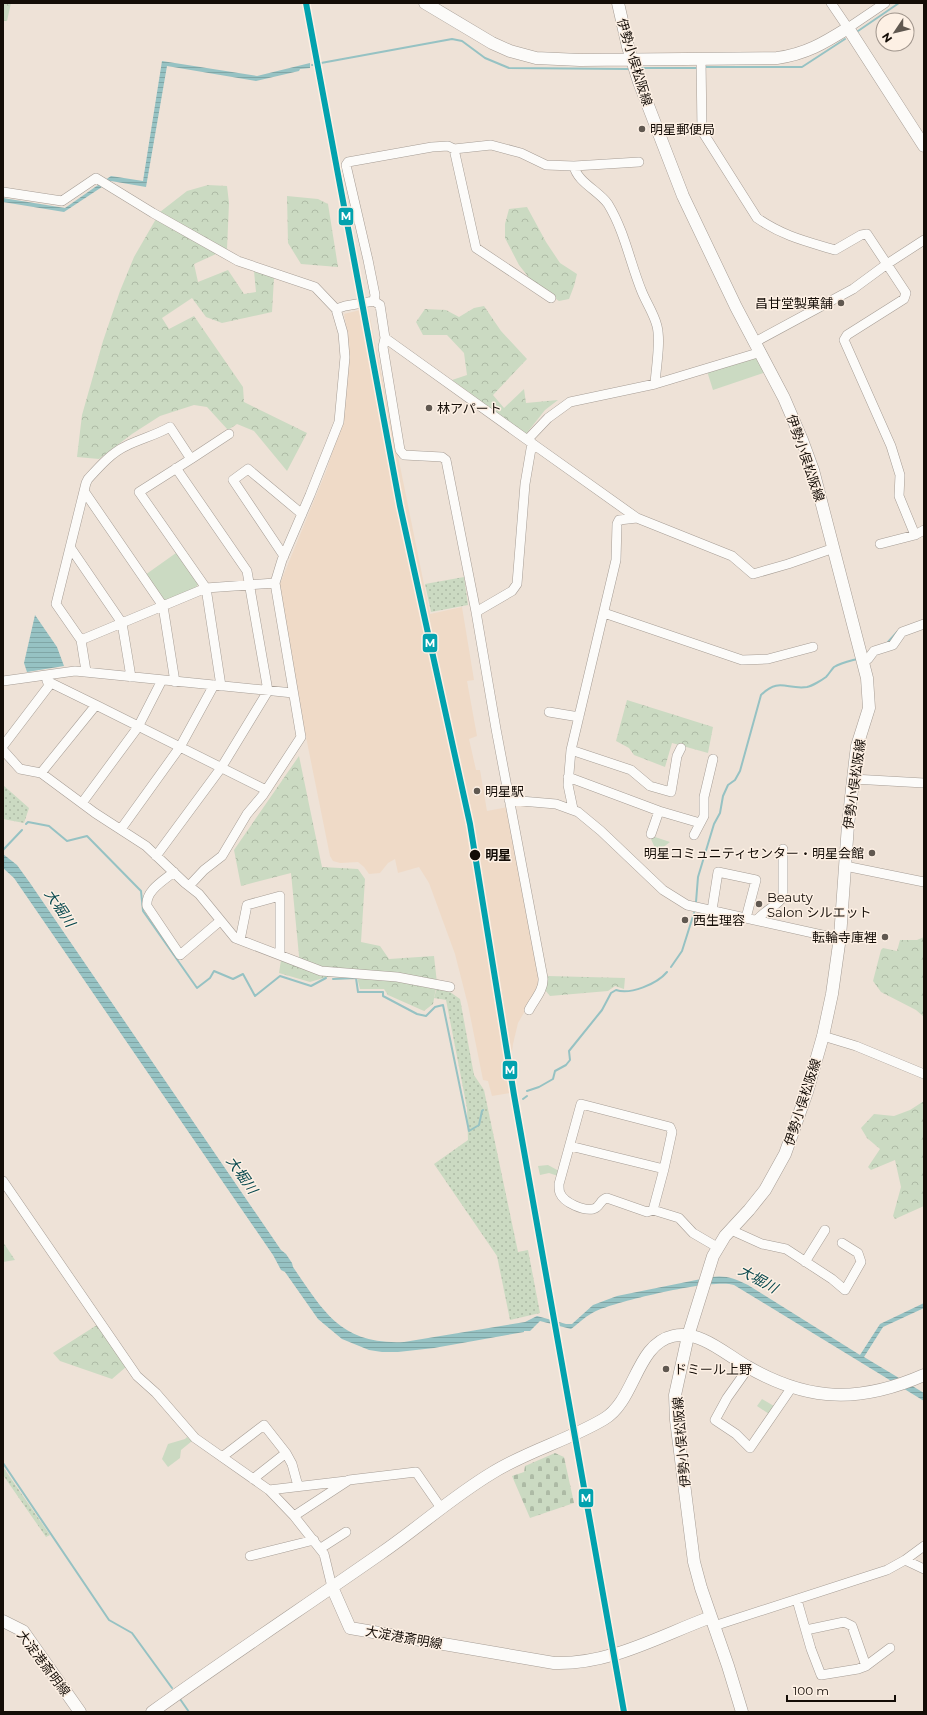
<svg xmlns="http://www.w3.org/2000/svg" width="927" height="1715" font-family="Montserrat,'Noto Sans JP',sans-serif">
  <defs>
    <pattern id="grass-dots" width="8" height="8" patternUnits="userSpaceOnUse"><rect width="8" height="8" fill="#cbdac2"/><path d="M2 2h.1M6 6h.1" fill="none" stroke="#adbaa5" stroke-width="1.8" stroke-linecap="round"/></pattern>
    <pattern id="forest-crowns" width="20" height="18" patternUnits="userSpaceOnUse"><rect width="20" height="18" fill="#cbdac2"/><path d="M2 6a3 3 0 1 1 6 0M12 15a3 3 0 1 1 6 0" fill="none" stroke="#adbaa5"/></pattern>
    <pattern id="cemetery-stones" width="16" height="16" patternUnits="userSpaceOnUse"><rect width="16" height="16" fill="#cbdac2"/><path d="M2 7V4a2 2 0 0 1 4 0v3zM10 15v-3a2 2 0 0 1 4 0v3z" fill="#adbaa5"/></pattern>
    <pattern id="water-rules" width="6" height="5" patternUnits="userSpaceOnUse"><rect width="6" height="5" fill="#96c2c3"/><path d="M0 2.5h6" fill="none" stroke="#80a6a6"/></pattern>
  </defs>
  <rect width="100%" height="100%" fill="#eee2d7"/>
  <path fill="#efdac7" d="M 368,308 L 430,614 L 462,607 L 474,680 L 467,681 L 477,736 L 469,739 L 476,770 L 480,770 L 487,811 L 508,807 L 541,983 L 518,1023 L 513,1044 L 511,1059 L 516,1092 L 492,1096 L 488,1081 L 483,1080 L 468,1005 L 455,954 L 429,883 L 419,867 L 398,873 L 395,859 L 388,863 L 380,873 L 369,874 L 364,867 L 358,862 L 340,863 L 333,861 L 330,856 L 303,722 L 279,586 L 327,469 L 341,424 L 347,330 L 344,314 Z"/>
  <path fill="url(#grass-dots)" d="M 464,577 L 468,605 L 431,612 L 425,584 Z
    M 3,785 L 29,808 L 24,823 L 3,819 Z
    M 437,987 L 450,992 L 460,999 L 474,1075 L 484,1090 L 518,1252 L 528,1250 L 540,1313 L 510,1320 L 497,1256 L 434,1164 L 468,1140 L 467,1108 L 446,1000 L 434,998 Z
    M 3,1467 L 50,1535 L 46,1537 L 3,1475 Z"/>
  <path fill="url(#forest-crowns)" d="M 3,3 L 11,3 L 7,21 L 3,21 Z
    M 208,185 L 227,186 L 229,203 L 227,249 L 194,264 L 198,282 L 228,270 L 244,294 L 256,292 L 254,271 L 274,278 L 272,312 L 222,323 L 206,317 L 192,298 L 162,318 L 169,329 L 194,316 L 243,387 L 244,402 L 307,433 L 287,471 L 254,431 L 237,424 L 228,430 L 207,407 L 194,405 L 160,416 L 132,434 L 99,459 L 77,457 L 82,415 L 103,341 L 120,291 L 134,257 L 160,212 L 187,191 Z
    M 287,196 L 318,199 L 328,204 L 338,267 L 301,264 L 288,243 Z
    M 527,207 L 546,242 L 560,263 L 577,274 L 574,286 L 569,299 L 559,301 L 534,284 L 519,265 L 505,238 L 505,224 L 509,209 Z
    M 484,306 L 501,331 L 527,359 L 493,395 L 504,408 L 524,389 L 526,403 L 558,400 L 545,410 L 526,434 L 452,380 L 467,375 L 464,353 L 447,335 L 423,335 L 416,322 L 425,309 L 446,310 L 459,317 L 474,308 Z
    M 627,700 L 713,727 L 708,753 L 672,743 L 665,767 L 634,755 L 629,748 L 616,741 Z
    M 299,756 L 322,867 L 358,869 L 365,879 L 361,942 L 380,946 L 389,959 L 434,956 L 437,983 L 433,1004 L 424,1011 L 388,995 L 384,989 L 360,989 L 357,977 L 327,977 L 310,982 L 279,973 L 281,960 L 300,966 L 291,873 L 241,886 L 234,850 Z
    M 924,937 L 924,1017 L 916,1010 L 881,992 L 873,981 L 881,950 L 883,948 L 897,951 L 900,940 L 917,940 Z
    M 548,976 L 625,978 L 624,989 L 615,986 L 608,991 L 550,996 L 545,990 Z
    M 924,1101 L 924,1206 L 895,1219 L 893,1216 L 901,1187 L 895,1160 L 871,1170 L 868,1167 L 880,1149 L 867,1138 L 861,1128 L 874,1114 L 894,1116 L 910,1110 Z
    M 3,1242 L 15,1260 L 3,1262 Z
    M 97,1325 L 126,1367 L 112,1379 L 60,1361 L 53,1353 Z"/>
  <path fill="url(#cemetery-stones)" d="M 555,1453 L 564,1457 L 574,1503 L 530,1518 L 512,1476 L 524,1472 L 525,1466 Z"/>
  <path fill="#cbdac2" d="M 758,356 L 766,372 L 713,390 L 707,371 Z
    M 176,553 L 198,584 L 196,588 L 167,601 L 161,598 L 145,575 Z
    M 649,835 L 670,842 L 657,852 Z
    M 548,1165 L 559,1171 L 558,1176 L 549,1173 L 540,1175 L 538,1166 Z
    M 762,1399 L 774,1406 L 769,1414 L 757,1406 Z
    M 187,1437 L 192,1441 L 181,1450 L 180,1458 L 168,1467 L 162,1459 L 168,1444 L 185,1439 Z"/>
  <path fill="url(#water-rules)" d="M 162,61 L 257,76 L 310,63 L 310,68 L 300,69 L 299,71 L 256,81 L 167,66 L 146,187 L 111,181 L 64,212 L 3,202 L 3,198 L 65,208 L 111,176 L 143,181 Z
    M 35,615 L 57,647 L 64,666 L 27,672 L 24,663 Z
    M 3,854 L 17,865 L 30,883 L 281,1250 L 286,1254 L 292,1263 L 293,1267 C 324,1312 341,1345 404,1342 L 525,1322 L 537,1316 L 566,1324 L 572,1324 L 593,1305 L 617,1296 L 711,1277 C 725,1275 735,1278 748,1285 L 860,1355 L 880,1324 L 924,1303 L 924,1308 L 883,1327 L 864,1357 L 924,1393 L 924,1401 L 734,1285 C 713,1278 618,1301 596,1311 C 587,1315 579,1323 571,1329 L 540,1321 L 530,1331 L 524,1331 L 524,1332 L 434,1348 L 398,1352 L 382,1352 L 369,1350 L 342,1339 L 318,1319 L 285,1272 L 281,1270 L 273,1255 L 14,878 L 3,868 Z"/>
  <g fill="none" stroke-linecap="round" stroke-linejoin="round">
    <path stroke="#96c2c3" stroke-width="2" d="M 858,31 L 899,3
      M 321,63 L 452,39 L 462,41 L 485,58 L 509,68 L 628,69
      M 312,65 L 313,65
      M 705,67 L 802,67 L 845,39
      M 642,68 L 698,68
      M 888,642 L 898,631
      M 26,824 L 28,822 L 49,826 L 67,841 L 87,836 L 141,891 L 143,911 L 197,988 L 210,978 L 214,971 L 233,979 L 243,974 L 255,996 L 280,976 L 311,986 L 326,978
      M 3,850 L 22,830
      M 696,902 L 698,877 L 714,824 L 720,813 L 723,796 L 728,785 L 735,780 L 740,771 L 761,695 C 779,677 787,690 807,687 C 812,686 822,680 826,677 C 829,674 831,670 834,667 C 841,663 850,661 857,659
      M 671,967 L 682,951 L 694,913
      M 333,979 L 356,978 L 358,992 L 383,992 L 383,996 L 417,1014 L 426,1016 L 435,1007 L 443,1005 L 469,1131 L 479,1125 L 482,1111 L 483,1110
      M 527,1091 L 539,1087 L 553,1079 L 555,1071 L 566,1065 L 570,1060 L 569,1051 L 602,1010 L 611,993 L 616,990 C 630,995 657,984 667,972
      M 523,1099 L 527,1096
      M 3,1463 L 109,1620 L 132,1633 L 172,1688
      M 180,1699 L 189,1712"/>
    <defs>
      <path id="street" d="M 831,3 L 848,28 L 885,3
        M 701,59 L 702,131 L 757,218 C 783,236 805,241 835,250 L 861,235 L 867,234 L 906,293 L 904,299 L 847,335 L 844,340 L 891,446 L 900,475 L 899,496 L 915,535
        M 454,149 L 476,248 L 551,298
        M 574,166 C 577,182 599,191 608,204 C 625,232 630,263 642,292 C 647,304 654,314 657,326 C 661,342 656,367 655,384
        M 3,192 L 62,201 L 96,178 L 153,213 L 238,261 L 315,287 L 336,309 L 343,333 L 345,357 L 339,422 L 310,495 L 282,560 L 275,583 L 301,737 L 263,795 L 247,814 L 222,856 L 204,870 L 189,886
        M 374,301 L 375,295 L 368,260 L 346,165 L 348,162 L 432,147 L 448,146 L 454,149 L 491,145 L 521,153 L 546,165 L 574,166 L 639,162
        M 336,309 L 345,306 L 374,301 L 380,305 L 385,338 L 383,347 L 400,450 L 404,455 L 442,457 L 446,460 L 476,612 L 496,729 L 543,978 C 544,990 534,1000 529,1010
        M 385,338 L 526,439 L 529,438 L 548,418 L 570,402 L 655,384 L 761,352
        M 755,342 L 853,289 L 887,264 L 924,240
        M 526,439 L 637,518 L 732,556 L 753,574 L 788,564 L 834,548
        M 191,459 L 229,434
        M 84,491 L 163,606 L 175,682
        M 880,544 L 915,535 L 924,530
        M 70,547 L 122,623 L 131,677
        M 284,556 L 233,480 L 248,469 L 302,514
        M 476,612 L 512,591 L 517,584 L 525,484 L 532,443
        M 604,613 L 742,660 L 768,659 L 813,647
        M 81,640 L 206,588 L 275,583
        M 863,661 L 868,659 L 874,651 L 893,645 L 902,632 L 924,624
        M 86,671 L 81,640 L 56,604 L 86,483 L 88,479 C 99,467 111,453 126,446 C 140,439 156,435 170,427 L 191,459 L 139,492 L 206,588 L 221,686
        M 3,681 L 75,671 L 293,693
        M 47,681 L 96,705
        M 549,712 L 579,717
        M 3,746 L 51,683
        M 3,750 L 20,769 L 41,773 L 95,813 L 146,846 L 185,883 L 199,894 L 235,938 L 321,971 L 397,977 L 450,987
        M 571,750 L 631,770 L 650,786 L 671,792 L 677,756 L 681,748
        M 41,773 L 96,705 L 266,790
        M 568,777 L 659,811 L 700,823
        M 853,779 L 924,783
        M 509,800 L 556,804 L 578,812 L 601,831 L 663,890 L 687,905 L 840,939
        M 82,803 L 138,727 L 162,680
        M 573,809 L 568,785 L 571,750 L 616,560 L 617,524 L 619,520 L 637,518
        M 121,829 L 180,747 L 214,685
        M 651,834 L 659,811
        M 694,835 L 704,816 L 704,797 L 713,759
        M 156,856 L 221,768 L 268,691 L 247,571 L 176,468
        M 845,866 L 924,882
        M 174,872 C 163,881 145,891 147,906 L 180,955 L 220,921
        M 712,910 L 718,872 L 756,880 L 746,918
        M 757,920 C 764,911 777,906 783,897 L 783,849
        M 240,940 L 247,905 L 280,896 L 280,954
        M 823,1036 L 856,1046 L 924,1074
        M 570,1146 L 664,1169
        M 3,1181 L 137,1376 L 156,1393 L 195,1438 L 269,1490 L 294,1516 L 324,1554 L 332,1587
        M 653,1210 L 664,1169 L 672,1132 L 670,1127 L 581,1104 L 559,1184 C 559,1187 559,1191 560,1193 C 564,1203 584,1211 593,1209 C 600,1208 600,1199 607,1198 L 647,1212 L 653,1210 L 679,1218 L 693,1233 L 717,1247
        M 731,1230 L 762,1244 L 786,1249 L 832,1279 L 845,1290 L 861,1262 L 858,1253 L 842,1243
        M 805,1262 L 825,1230
        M 749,1367 L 727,1398 L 715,1420 L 736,1434 L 750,1448 L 792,1387
        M 286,1453 L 292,1464 L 298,1486
        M 222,1457 L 264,1425 L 286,1453 L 253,1479
        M 269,1490 L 346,1481
        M 294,1516 L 349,1480 L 416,1472 L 441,1508
        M 321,1548 L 346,1532
        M 250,1556 L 314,1540
        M 905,1560 L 924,1569
        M 797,1600 L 811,1649 L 821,1675 L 858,1669 L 866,1666 L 890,1648
        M 714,1626 L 887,1570 L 905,1560 L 924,1546
        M 806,1630 L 844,1622 L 852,1626 L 866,1666"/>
      <path id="secondary" d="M 425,3 L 492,43 L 510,51 L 536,58 L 580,60 L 777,58 C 806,54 824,43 848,28 L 924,146
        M 618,3 L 628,47 L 639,82 L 683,196 L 736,307 L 784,398 L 802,440 L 813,470 L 867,678 L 869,708 L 857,746 L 855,762 L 848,825 L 840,937 L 832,994 L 823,1036 L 807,1092 L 785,1154 L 765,1190 L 749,1210 L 725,1236 L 713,1256 L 688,1336 L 675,1395 L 676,1420 L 694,1562 L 701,1588 L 728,1666 L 742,1712
        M 332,1587 L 350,1628 L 554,1663 C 610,1665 659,1636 711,1617
        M 3,1621 L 23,1631 L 80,1712
        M 152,1712 C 227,1658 304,1607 380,1554 C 418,1528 452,1497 492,1473 C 527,1451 569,1440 604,1419 C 635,1401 636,1344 673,1336 C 701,1330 725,1354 748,1367 C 809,1402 860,1403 924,1375"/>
    </defs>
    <use href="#street" stroke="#a69d95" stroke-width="10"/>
    <use href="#secondary" stroke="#a69d95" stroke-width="13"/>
    <use href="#street" stroke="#fcfbf9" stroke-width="9"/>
    <use href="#secondary" stroke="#fcfbf9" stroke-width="12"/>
    <defs>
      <path id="rail-1" d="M 306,3 L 400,506 L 470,824 L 514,1095 L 624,1712"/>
    </defs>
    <use href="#rail-1" stroke="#fdf0e4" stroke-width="9"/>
    <use href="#rail-1" stroke="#02a2ae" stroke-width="6"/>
  </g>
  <g fill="#605850" stroke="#fdf0e4" stroke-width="1.5">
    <circle cx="642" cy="129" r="4"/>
    <circle cx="841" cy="303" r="4"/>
    <circle cx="429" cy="408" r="4"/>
    <circle cx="477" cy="791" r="4"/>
    <circle cx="872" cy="853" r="4"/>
    <circle cx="759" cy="904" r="4"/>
    <circle cx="685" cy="920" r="4"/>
    <circle cx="885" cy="937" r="4"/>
    <circle cx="666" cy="1369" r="4"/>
  </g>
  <circle fill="#140d07" stroke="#fdf0e4" stroke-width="1.5" cx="475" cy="855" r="6"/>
  <g text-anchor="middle" stroke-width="3" stroke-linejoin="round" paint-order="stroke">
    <g font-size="13" fill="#140d07" stroke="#fdf0e4">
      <text transform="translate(635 62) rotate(73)" y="5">伊勢小俣松阪線</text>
      <text transform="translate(806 458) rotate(71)" y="5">伊勢小俣松阪線</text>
      <text transform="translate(854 784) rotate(-82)" y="5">伊勢小俣松阪線</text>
      <text transform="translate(802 1102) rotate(-72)" y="5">伊勢小俣松阪線</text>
      <text transform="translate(681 1442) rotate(-95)" y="5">伊勢小俣松阪線</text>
      <text transform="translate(404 1637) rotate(10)" y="5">大淀港斎明線</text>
      <text transform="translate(44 1663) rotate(53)" y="5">大淀港斎明線</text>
    </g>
    <g font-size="13" fill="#140d07" stroke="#fdf0e4" text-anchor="start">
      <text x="650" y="134">明星郵便局</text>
      <text x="833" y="308" text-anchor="end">昌甘堂製菓舗</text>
      <text x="437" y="413">林アパート</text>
      <text x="485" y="796">明星駅</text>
      <text x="864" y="858" text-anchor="end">明星コミュニティセンター・明星会館</text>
      <text x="767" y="902">Beauty<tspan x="767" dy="15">Salon シルエット</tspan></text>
      <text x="693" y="925">西生理容</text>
      <text x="877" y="942" text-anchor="end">転輪寺庫裡</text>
      <text x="674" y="1374">ドミール上野</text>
    </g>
    <g font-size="13" font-weight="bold" fill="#140d07" stroke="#fdf0e4" text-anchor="start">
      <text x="485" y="860">明星</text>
    </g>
    <g font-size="14" font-style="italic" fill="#06474d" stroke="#fdf0e4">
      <text transform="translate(60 908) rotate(56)" y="5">大堀川</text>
      <text transform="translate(242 1175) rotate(55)" y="5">大堀川</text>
      <text transform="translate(758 1279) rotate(29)" y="5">大堀川</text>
    </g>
  </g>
  <g stroke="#fdf0e4" stroke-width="1.5">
    <rect x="338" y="207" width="16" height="19" rx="4" fill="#02a2ae"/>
    <rect x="422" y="633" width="16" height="20" rx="4" fill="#02a2ae"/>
    <rect x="502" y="1060" width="16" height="20" rx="4" fill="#02a2ae"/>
    <rect x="578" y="1488" width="16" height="20" rx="4" fill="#02a2ae"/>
  </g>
  <g font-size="11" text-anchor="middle" font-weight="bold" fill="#fff">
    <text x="346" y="220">M</text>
    <text x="430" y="647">M</text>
    <text x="510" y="1074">M</text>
    <text x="586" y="1502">M</text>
  </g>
  <rect width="927" height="1715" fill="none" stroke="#140d07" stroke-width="8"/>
  <g transform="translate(895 32) rotate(235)"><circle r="19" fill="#fdf0e4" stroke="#a0958c"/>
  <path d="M0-3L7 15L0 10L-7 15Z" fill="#605850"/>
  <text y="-6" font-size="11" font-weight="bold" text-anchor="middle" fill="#140d07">N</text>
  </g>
  <path d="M787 1695v6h108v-6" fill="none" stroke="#140d07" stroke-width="2"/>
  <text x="793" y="1695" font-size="12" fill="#140d07" stroke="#fdf0e4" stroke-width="3" paint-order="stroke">100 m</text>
</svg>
